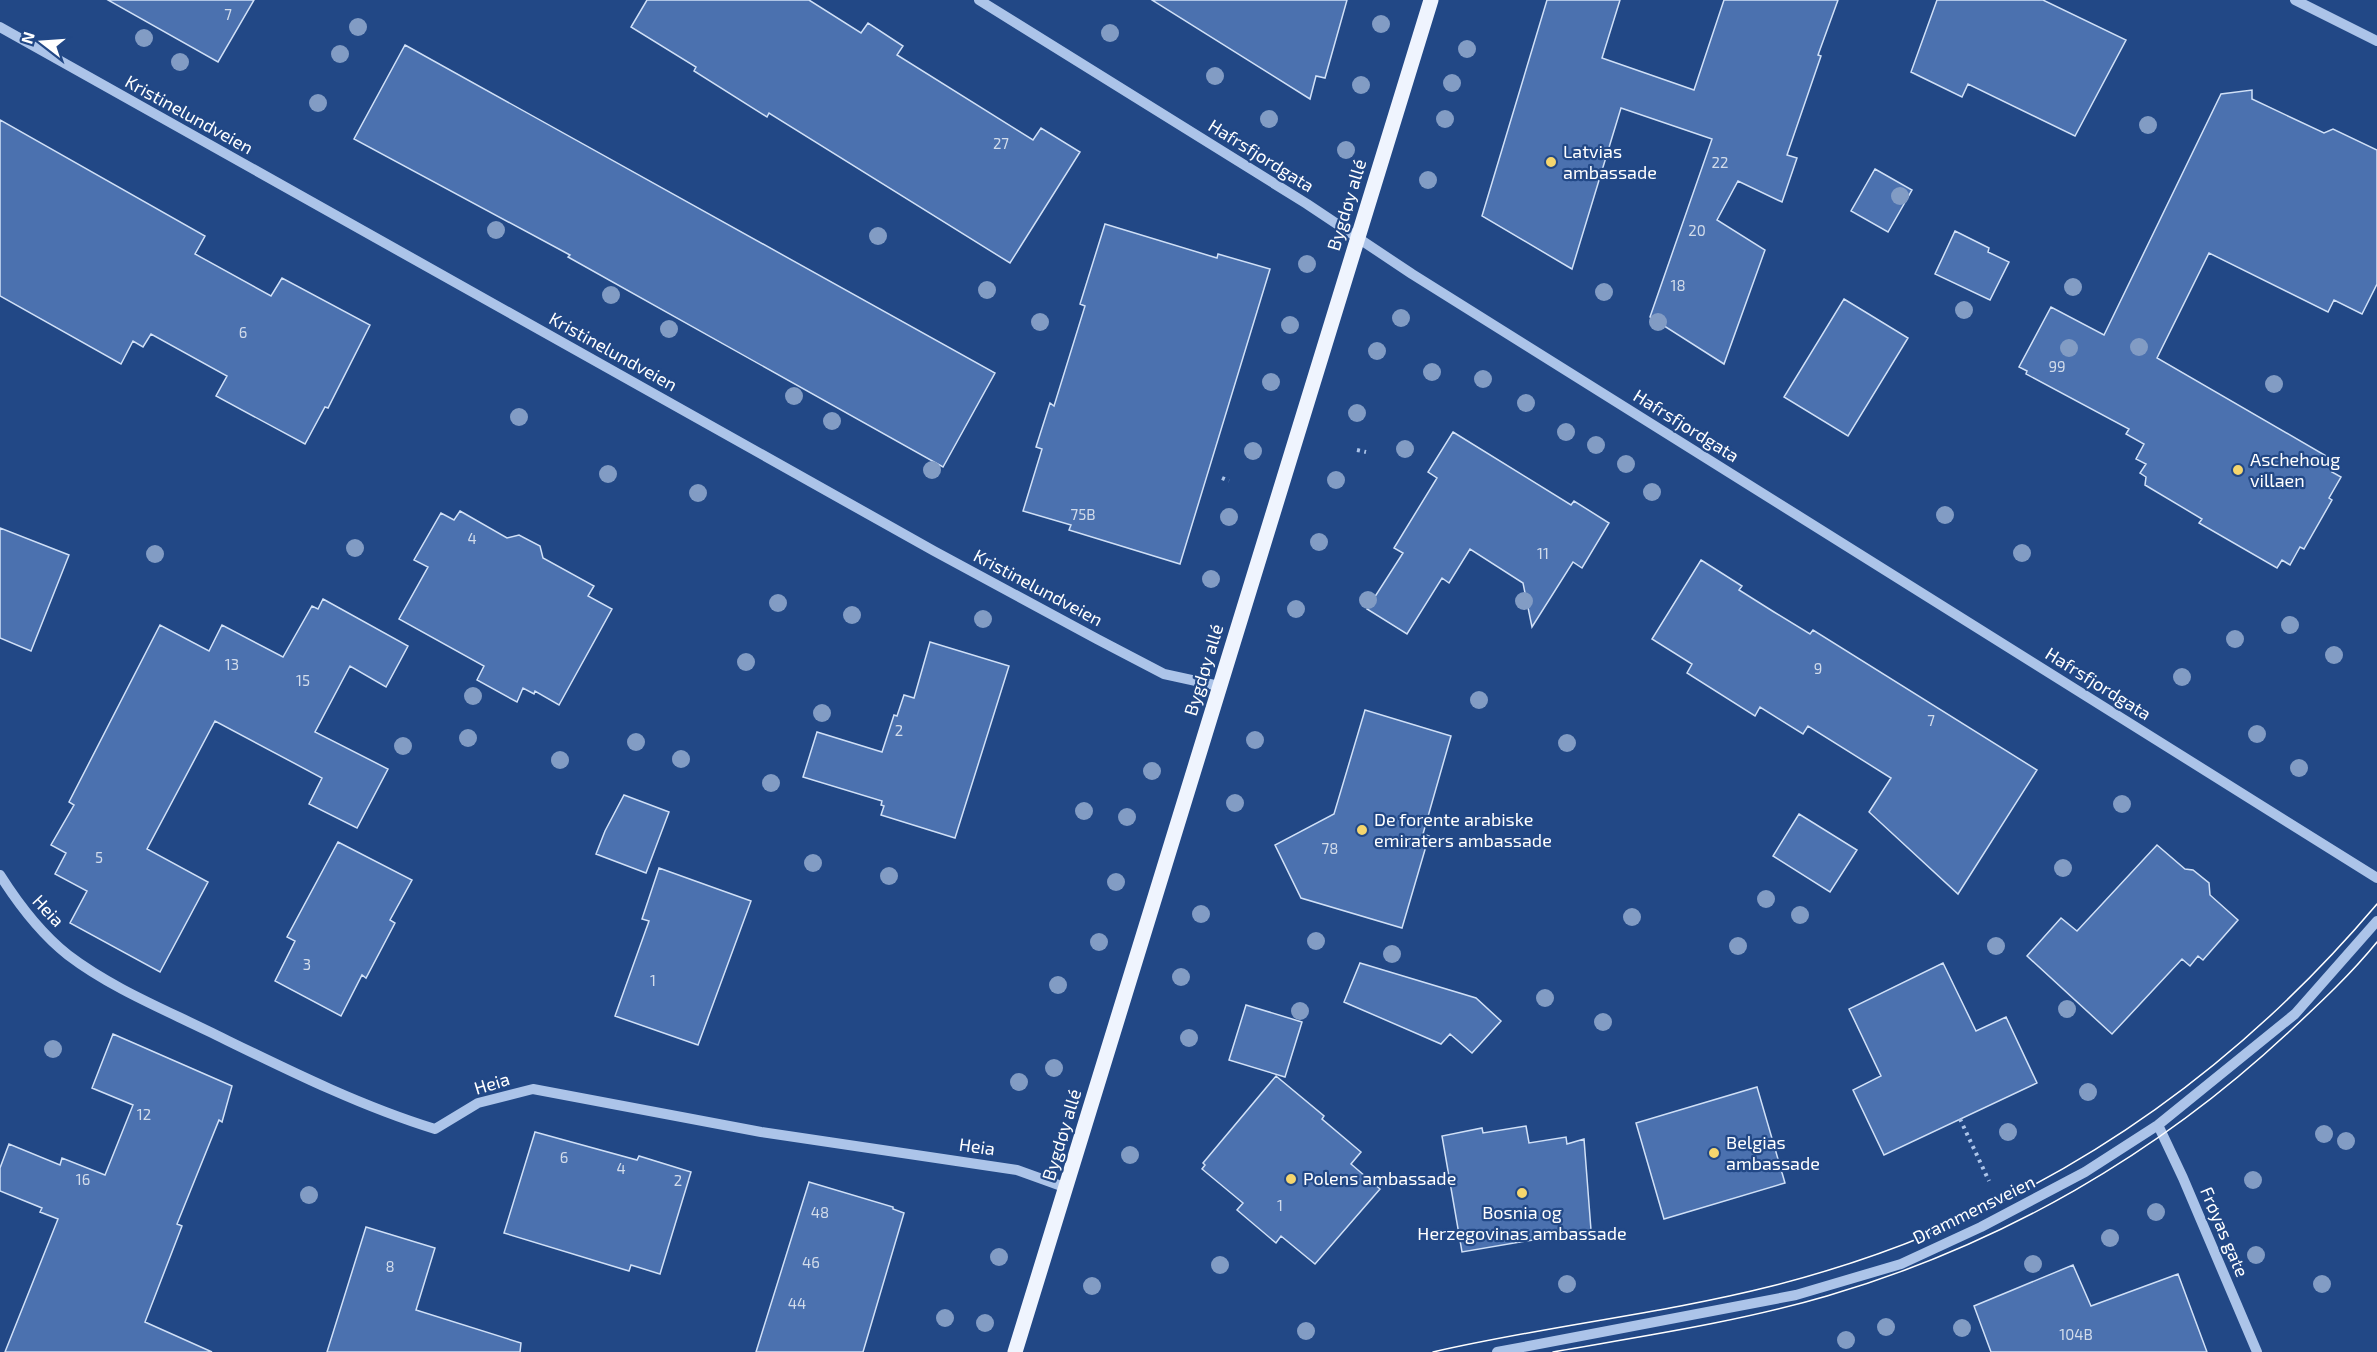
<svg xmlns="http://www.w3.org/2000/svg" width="2377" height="1352" font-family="'Exo 2',sans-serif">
  <rect width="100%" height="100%" fill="#224886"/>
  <path fill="#4b71af" stroke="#d0e0f7" stroke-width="1.5" d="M 108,0 L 254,0 L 218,62 Z
    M 647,0 L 809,0 L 861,33 L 868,23 L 903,46 L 897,55 L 1033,140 L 1041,128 L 1080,152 L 1010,263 L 769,113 L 767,117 L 694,71 L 696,67 L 631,27 Z
    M 1152,0 L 1347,0 L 1325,78 L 1316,76 L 1310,99 Z
    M 1547,0 L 1620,0 L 1602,58 L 1694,90 L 1724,0 L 1838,0 L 1818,55 L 1821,56 L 1787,155 L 1797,158 L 1782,202 L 1738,181 L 1717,220 L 1765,250 L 1724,364 L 1650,317 L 1712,139 L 1621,108 L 1572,269 L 1482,216 Z
    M 1937,0 L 2043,0 L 2126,40 L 2075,136 L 1968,84 L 1962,97 L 1911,72 Z
    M 405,45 L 995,373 L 943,467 L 568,257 L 570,255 L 354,139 Z
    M 2252,90 L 2252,99 L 2324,133 L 2333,129 L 2377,150 L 2377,284 L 2362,314 L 2334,300 L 2328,312 L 2209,253 L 2157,358 L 2328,457 L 2326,461 L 2336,467 L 2332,472 L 2341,477 L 2329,498 L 2332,500 L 2304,549 L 2300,547 L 2290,565 L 2282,560 L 2277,568 L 2199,523 L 2202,519 L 2145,485 L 2146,477 L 2140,473 L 2146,464 L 2136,459 L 2144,444 L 2126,434 L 2129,429 L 2026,374 L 2027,371 L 2019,367 L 2051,307 L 2104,335 L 2221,94 Z
    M 0,120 L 205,236 L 195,254 L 271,296 L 282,278 L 370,325 L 328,408 L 325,407 L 305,444 L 216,396 L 227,376 L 151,334 L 143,347 L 133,341 L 121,364 L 0,296 Z
    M 1875,169 L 1912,190 L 1888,232 L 1851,211 Z
    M 1105,224 L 1217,258 L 1218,254 L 1270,269 L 1180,564 L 1069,530 L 1071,525 L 1023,511 L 1042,449 L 1036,447 L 1050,403 L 1054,406 L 1085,306 L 1080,304 Z
    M 1955,231 L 1989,248 L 1988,252 L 2009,262 L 1990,300 L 1935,274 Z
    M 1844,299 L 1908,338 L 1848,436 L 1784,397 Z
    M 1453,432 L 1571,505 L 1574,501 L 1609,523 L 1582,568 L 1573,562 L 1532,627 L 1523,583 L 1470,549 L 1449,583 L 1442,578 L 1407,634 L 1367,609 L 1403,553 L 1394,548 L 1437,478 L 1428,472 Z
    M 460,511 L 507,538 L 519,535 L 540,546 L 543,558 L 594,586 L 588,596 L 612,609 L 559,705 L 535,691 L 534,694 L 523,688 L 517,702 L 477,680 L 484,666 L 399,619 L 428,567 L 414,560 L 441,513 L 454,520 Z
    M 0,528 L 69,555 L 31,651 L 0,638 Z
    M 1701,560 L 1742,586 L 1739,590 L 1774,612 L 1810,634 L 1813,630 L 2037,770 L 1958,894 L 1869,812 L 1891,778 L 1808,726 L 1803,734 L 1760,707 L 1755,716 L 1687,673 L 1692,664 L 1652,639 Z
    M 323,599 L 408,646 L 386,687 L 350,666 L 315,732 L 388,769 L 357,828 L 309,804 L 322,778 L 215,721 L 147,849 L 208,882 L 160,972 L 70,923 L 87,891 L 55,874 L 66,853 L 51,845 L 74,805 L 69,802 L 160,625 L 209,651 L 222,625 L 283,657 L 312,606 L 318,609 Z
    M 930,642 L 1009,666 L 955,838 L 881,815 L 884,806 L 881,805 L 882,801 L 803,777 L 817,732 L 882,752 L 894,715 L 897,716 L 904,695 L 914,698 Z
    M 1365,710 L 1451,736 L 1423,834 L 1429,836 L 1402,928 L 1301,898 L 1275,845 L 1334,814 Z
    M 624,795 L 669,812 L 646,873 L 596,854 L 605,831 Z
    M 1799,814 L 1857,850 L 1830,892 L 1773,856 Z
    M 338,842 L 412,880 L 390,920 L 395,923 L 366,978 L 362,975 L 341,1016 L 275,981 L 295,941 L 287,937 Z
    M 2157,845 L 2185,869 L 2193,870 L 2209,883 L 2210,895 L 2238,920 L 2203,960 L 2198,956 L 2190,966 L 2182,959 L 2112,1034 L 2027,956 L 2061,918 L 2077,931 Z
    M 659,868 L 751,901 L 698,1045 L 615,1016 L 649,921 L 642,919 Z
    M 1360,963 L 1476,998 L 1501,1021 L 1472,1053 L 1450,1034 L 1441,1044 L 1344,1002 Z
    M 1943,963 L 1976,1031 L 2006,1017 L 2037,1083 L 1884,1155 L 1853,1090 L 1881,1076 L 1849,1009 Z
    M 1246,1005 L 1302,1022 L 1285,1077 L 1229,1060 Z
    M 113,1034 L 232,1086 L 222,1122 L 219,1120 L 177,1224 L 182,1226 L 145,1322 L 212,1352 L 5,1352 L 58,1219 L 40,1212 L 42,1208 L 0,1191 L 0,1168 L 9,1144 L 60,1165 L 62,1158 L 105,1175 L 133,1105 L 92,1088 Z
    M 1276,1076 L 1324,1116 L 1322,1119 L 1361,1152 L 1351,1164 L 1380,1189 L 1315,1264 L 1281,1236 L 1276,1243 L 1237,1210 L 1243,1203 L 1202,1169 L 1205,1165 L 1203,1163 Z
    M 1757,1087 L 1785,1183 L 1664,1219 L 1636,1123 Z
    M 1526,1126 L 1529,1143 L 1566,1137 L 1567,1144 L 1584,1139 L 1591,1230 L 1462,1252 L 1442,1136 L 1482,1128 L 1483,1133 Z
    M 535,1132 L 637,1160 L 639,1156 L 691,1172 L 660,1274 L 631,1265 L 629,1271 L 504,1233 Z
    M 809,1182 L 893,1207 L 893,1209 L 904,1213 L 863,1352 L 756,1352 Z
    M 366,1227 L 435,1248 L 416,1310 L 521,1343 L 520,1352 L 327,1352 Z
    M 2073,1265 L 2091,1306 L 2178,1274 L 2207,1352 L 1991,1352 L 1974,1306 Z"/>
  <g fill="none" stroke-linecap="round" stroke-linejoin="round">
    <path stroke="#acc4e9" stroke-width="4" stroke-dasharray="3 4.5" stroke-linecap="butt" d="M 1357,450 L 1366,452
      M 1222,478 L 1229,481
      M 1960,1119 L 1989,1181"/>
    <path stroke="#acc4e9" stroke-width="10" d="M 979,0 L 1307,204 L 1412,274 L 2377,878
      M 2295,0 L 2377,41
      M 0,27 L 934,551 L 1097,639 L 1164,674 L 1219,686
      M 0,875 C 19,905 40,933 68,955 C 110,987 161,1008 208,1031 C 282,1067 357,1105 435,1129 L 478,1103 L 533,1089 L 761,1132 L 1017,1170 L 1067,1188
      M 2158,1125 L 2183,1178 L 2257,1352
      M 1497,1352 L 1796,1295 L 1901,1264 L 1981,1227 L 2085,1172 L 2158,1125 L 2295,1014 L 2377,921"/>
    <path stroke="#eff4fe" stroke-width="15" d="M 1015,1352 L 1431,0"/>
    <path stroke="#fff" stroke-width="1.5" d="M 1433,1352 C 1546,1326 1661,1314 1772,1286 C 2016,1224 2215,1095 2377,904
      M 1553,1352 C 1644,1336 1738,1322 1827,1296 C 2001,1245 2159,1154 2291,1030 C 2321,1002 2351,974 2377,942"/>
  </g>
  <g fill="#829cc4">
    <circle cx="1381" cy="24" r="9"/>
    <circle cx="358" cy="27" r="9"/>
    <circle cx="1110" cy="33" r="9"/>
    <circle cx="144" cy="38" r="9"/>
    <circle cx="1467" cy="49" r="9"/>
    <circle cx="340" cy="54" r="9"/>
    <circle cx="180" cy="62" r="9"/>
    <circle cx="1215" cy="76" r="9"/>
    <circle cx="1452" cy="83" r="9"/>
    <circle cx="1361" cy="85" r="9"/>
    <circle cx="318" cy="103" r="9"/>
    <circle cx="1269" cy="119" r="9"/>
    <circle cx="1445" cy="119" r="9"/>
    <circle cx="2148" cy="125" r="9"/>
    <circle cx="1346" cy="150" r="9"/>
    <circle cx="1428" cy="180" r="9"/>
    <circle cx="1900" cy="196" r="9"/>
    <circle cx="496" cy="230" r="9"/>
    <circle cx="878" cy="236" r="9"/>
    <circle cx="1307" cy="264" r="9"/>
    <circle cx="2073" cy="287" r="9"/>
    <circle cx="987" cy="290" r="9"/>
    <circle cx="1604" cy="292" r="9"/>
    <circle cx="611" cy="295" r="9"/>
    <circle cx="1964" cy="310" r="9"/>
    <circle cx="1401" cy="318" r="9"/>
    <circle cx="1040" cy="322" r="9"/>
    <circle cx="1658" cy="322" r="9"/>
    <circle cx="1290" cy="325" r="9"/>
    <circle cx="669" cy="329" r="9"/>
    <circle cx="2139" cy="347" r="9"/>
    <circle cx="2069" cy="348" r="9"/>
    <circle cx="1377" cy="351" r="9"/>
    <circle cx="1432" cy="372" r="9"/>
    <circle cx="1483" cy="379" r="9"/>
    <circle cx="1271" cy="382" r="9"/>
    <circle cx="2274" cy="384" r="9"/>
    <circle cx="794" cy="396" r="9"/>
    <circle cx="1526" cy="403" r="9"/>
    <circle cx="1357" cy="413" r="9"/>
    <circle cx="519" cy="417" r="9"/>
    <circle cx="832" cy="421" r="9"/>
    <circle cx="1566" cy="432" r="9"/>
    <circle cx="1596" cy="445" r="9"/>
    <circle cx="1405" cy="449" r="9"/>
    <circle cx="1253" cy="451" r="9"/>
    <circle cx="1626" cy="464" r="9"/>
    <circle cx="932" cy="470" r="9"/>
    <circle cx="608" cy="474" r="9"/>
    <circle cx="1336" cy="480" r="9"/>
    <circle cx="1652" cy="492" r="9"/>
    <circle cx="698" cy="493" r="9"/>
    <circle cx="1945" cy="515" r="9"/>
    <circle cx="1229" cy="517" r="9"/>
    <circle cx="1319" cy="542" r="9"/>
    <circle cx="355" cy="548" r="9"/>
    <circle cx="2022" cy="553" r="9"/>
    <circle cx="155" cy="554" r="9"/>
    <circle cx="1211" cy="579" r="9"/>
    <circle cx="1368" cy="600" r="9"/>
    <circle cx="1524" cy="601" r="9"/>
    <circle cx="778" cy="603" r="9"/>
    <circle cx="1296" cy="609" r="9"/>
    <circle cx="852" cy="615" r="9"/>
    <circle cx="983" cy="619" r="9"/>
    <circle cx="2290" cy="625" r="9"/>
    <circle cx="2235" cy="639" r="9"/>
    <circle cx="2334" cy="655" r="9"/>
    <circle cx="746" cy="662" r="9"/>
    <circle cx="2182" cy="677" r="9"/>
    <circle cx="473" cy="696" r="9"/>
    <circle cx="1479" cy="700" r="9"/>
    <circle cx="822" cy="713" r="9"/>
    <circle cx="2257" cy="734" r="9"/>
    <circle cx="468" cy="738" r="9"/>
    <circle cx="1255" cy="740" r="9"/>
    <circle cx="636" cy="742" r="9"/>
    <circle cx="1567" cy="743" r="9"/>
    <circle cx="403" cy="746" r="9"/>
    <circle cx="681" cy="759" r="9"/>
    <circle cx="560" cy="760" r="9"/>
    <circle cx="2299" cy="768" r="9"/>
    <circle cx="1152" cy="771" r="9"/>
    <circle cx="771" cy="783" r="9"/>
    <circle cx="1235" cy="803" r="9"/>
    <circle cx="2122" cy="804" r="9"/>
    <circle cx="1084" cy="811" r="9"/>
    <circle cx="1127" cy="817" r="9"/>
    <circle cx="813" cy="863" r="9"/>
    <circle cx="2063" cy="868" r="9"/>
    <circle cx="889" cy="876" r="9"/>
    <circle cx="1116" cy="882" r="9"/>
    <circle cx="1766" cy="899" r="9"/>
    <circle cx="1201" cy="914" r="9"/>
    <circle cx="1800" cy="915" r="9"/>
    <circle cx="1632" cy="917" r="9"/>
    <circle cx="1316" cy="941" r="9"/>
    <circle cx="1099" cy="942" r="9"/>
    <circle cx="1738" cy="946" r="9"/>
    <circle cx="1996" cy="946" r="9"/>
    <circle cx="1392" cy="954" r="9"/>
    <circle cx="1181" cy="977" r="9"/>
    <circle cx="1058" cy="985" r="9"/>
    <circle cx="1545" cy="998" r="9"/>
    <circle cx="2067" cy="1009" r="9"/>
    <circle cx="1300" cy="1011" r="9"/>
    <circle cx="1603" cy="1022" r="9"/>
    <circle cx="1189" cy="1038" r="9"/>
    <circle cx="53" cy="1049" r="9"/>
    <circle cx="1054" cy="1068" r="9"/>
    <circle cx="1019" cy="1082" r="9"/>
    <circle cx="2088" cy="1092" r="9"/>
    <circle cx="2008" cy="1132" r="9"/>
    <circle cx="2324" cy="1134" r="9"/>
    <circle cx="2346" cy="1141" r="9"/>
    <circle cx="1130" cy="1155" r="9"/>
    <circle cx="2253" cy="1180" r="9"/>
    <circle cx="309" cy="1195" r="9"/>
    <circle cx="2156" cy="1212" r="9"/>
    <circle cx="2110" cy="1238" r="9"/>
    <circle cx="2256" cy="1255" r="9"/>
    <circle cx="999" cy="1257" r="9"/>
    <circle cx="2033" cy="1264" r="9"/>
    <circle cx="1220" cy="1265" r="9"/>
    <circle cx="1567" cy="1284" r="9"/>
    <circle cx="2322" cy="1284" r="9"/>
    <circle cx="1092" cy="1286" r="9"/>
    <circle cx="945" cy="1318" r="9"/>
    <circle cx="985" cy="1323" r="9"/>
    <circle cx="1886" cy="1327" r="9"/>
    <circle cx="1962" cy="1328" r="9"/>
    <circle cx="1306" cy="1331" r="9"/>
    <circle cx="1846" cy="1340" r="9"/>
  </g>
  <g fill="#f5d66e" stroke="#224886" stroke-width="2">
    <circle cx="1551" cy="162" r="6"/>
    <circle cx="2238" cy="470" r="6"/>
    <circle cx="1362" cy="830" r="6"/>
    <circle cx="1714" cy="1153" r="6"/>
    <circle cx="1291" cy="1179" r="6"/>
    <circle cx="1522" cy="1193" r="6"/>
  </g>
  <g text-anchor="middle" stroke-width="4.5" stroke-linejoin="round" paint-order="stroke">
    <g font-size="15" fill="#d2dceb">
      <text x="228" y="20">7</text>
      <text x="1001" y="149">27</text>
      <text x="1720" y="168">22</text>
      <text x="1697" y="236">20</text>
      <text x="1678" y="291">18</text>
      <text x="243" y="338">6</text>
      <text x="2057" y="372">99</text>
      <text x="1083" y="520">75B</text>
      <text x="472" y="544">4</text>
      <text x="1543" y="559">11</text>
      <text x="232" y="670">13</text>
      <text x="1818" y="674">9</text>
      <text x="303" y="686">15</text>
      <text x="1931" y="726">7</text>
      <text x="899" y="736">2</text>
      <text x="1330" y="854">78</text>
      <text x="99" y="863">5</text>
      <text x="307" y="970">3</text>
      <text x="653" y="986">1</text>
      <text x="144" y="1120">12</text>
      <text x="564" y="1163">6</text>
      <text x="621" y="1174">4</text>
      <text x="83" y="1185">16</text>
      <text x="678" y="1186">2</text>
      <text x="1280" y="1211">1</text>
      <text x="820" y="1218">48</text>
      <text x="811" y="1268">46</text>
      <text x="390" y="1272">8</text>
      <text x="797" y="1309">44</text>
      <text x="2076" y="1340">104B</text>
    </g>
    <g font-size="18" fill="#fff" stroke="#224886">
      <text transform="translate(189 115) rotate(29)" y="6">Kristinelundveien</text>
      <text transform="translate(1261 156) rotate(32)" y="6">Hafrsfjordgata</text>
      <text transform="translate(1347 205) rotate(-73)" y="6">Bygdøy allé</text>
      <text transform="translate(613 352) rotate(29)" y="6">Kristinelundveien</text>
      <text transform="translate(1686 426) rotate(32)" y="6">Hafrsfjordgata</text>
      <text transform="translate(1038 588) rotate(28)" y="6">Kristinelundveien</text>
      <text transform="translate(1204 670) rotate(-73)" y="6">Bygdøy allé</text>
      <text transform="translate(2098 684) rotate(32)" y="6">Hafrsfjordgata</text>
      <text transform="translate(48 911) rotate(47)" y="6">Heia</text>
      <text transform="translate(492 1084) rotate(-17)" y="6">Heia</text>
      <text transform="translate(1062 1135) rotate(-73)" y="6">Bygdøy allé</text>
      <text transform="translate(977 1147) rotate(8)" y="6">Heia</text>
      <text transform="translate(1974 1210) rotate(-26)" y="6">Drammensveien</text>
      <text transform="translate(2224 1232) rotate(67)" y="6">Frøyas gate</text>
    </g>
    <g font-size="18" fill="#fff" stroke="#224886" text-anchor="start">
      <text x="1563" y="158">Latvias<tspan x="1563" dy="21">ambassade</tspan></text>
      <text x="2250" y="466">Aschehoug<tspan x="2250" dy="21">villaen</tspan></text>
      <text x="1374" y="826">De forente arabiske<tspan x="1374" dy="21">emiraters ambassade</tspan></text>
      <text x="1726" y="1149">Belgias<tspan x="1726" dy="21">ambassade</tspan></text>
      <text x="1303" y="1185">Polens ambassade</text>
      <text x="1522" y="1219" text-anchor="middle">Bosnia og<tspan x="1522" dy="21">Herzegovinas ambassade</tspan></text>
    </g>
  </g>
  <g transform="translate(42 42) rotate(287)" stroke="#224886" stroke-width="4.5" paint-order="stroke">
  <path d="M0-4.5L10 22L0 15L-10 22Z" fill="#ffffff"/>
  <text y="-9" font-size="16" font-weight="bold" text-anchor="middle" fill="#ffffff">N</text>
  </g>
</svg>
